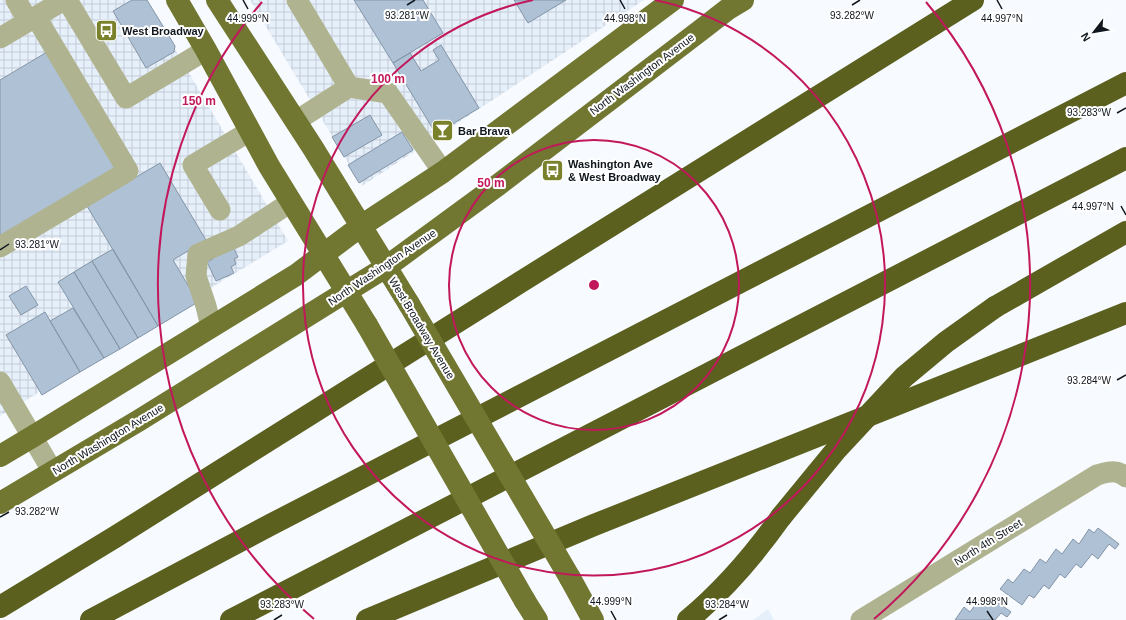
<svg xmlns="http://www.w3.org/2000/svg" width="1126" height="620" font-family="Helvetica,sans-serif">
  <defs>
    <pattern id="industrial-grid" width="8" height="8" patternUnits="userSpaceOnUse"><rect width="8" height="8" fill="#e6f0fa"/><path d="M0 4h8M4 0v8" fill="none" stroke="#c4cdd6"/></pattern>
  </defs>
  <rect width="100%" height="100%" fill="#f7faff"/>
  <path fill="#e6f0fa" d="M 768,609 L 774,620 L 753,620 Z"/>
  <path fill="url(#industrial-grid)" d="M 0,0 L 146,0 L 288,241 L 0,416 Z
    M 250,0 L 644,0 L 362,186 Z"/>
  <path fill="#afc1d5" stroke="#8495a8" d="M 132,0 L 147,0 L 175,46 L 174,52 L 146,68 L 113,11 Z
    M 354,0 L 423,0 L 443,33 L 393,63 Z
    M 514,0 L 566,0 L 528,23 Z
    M 441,45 L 479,108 L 436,134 L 393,63 L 410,53 L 421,71 L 439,60 L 433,50 Z
    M 47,52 L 117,168 L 0,236 L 0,80 Z
    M 370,115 L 382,135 L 344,157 L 332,137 Z
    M 402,132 L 413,150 L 359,183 L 348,165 Z
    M 160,163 L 206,240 L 173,260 L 198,302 L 158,326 L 87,206 Z
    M 232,245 L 238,257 L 234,259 L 236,264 L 231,267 L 234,273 L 216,281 L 207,262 L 213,259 L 210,254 Z
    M 113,249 L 158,326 L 138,338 L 92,261 Z
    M 92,261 L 138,338 L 120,349 L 74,272 Z
    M 74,272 L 120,349 L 104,358 L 58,282 Z
    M 26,286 L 38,305 L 21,315 L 9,296 Z
    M 73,308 L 104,358 L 80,372 L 50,321 Z
    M 45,312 L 80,372 L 42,395 L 6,335 Z
    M 1098,528 L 1119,544 L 1115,549 L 1109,544 L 1098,559 L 1092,554 L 1081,568 L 1076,564 L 1065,578 L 1060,574 L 1049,589 L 1044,585 L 1034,598 L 1029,595 L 1022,605 L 1000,589 L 1008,579 L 1013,583 L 1024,569 L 1030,573 L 1040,559 L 1046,563 L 1056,549 L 1062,554 L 1073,539 L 1079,544 L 1089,529 L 1094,533 Z
    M 989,596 L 1011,612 L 1007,617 L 1001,613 L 995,620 L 955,620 L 964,607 L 970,612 L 981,597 L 986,601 Z"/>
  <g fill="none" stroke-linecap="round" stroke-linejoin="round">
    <path stroke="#afb38f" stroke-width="21" d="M 16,0 L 28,21
      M 67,0 L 126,98 L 206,50
      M 0,38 L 64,0
      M 349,87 L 388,93 L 443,172
      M 296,121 L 349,87 L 297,0
      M 220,210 L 193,165 L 250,131
      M 0,247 L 128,171 L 36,17
      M 211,327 L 206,306 L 196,276 L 198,254 L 239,236 L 291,202
      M 0,382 L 53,472
      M 861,620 L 1097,475 C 1108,472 1117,469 1126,477"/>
    <path stroke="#717731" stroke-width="22" d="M 177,0 L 206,50 L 269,166 L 367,325
      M 217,0 L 313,148 L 409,304
      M 0,456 L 32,437 L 296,275 L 361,226 L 443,172 L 673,0
      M 0,503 L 138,421 L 386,267 L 498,185 L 701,30 L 728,9 L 743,0
      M 570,578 L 593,620
      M 525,601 L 537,620"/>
    <path stroke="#5b601e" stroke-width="22" d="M 995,307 L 1126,232
      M 0,607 L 115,537 L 519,283 L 973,0
      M 91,620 L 272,524 L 1126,83
      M 231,620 L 1126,158
      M 367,620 L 594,525 L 1126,313
      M 688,620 C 724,590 754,555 781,517"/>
    <path stroke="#717731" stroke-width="22" d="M 409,304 L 570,578
      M 367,325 L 525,601"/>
    <path stroke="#5b601e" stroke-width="22" d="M 781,517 L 836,450 L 904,377 L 946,342 L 995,307"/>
  </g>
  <path fill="none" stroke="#0f161d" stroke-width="1.5" d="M 243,0 L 248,9M 620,0 L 625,9M 997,0 L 1002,9M 407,5 L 415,0M 852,5 L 860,0M 1117,113 L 1126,108M 1121,206 L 1126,215M 0,250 L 9,244M 1117,380 L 1126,375M 0,517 L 9,512M 611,611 L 616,620M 987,611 L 993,620M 274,620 L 282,615M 719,620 L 727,615"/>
  <g fill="none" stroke="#c2185b" stroke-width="2">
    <circle cx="594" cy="285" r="145"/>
    <path d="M655 0A291 291 0 1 1 533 0"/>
    <path d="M314 619A436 436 0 0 1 262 2M926 2A436 436 0 0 1 874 619"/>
  </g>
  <defs>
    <symbol id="bus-square" viewBox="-11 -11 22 22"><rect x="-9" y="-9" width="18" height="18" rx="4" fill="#7a812b" stroke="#fff"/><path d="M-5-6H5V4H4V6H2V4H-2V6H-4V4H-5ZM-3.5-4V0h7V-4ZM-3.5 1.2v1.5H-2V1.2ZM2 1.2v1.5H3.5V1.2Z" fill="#fff"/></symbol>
    <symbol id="bar-square" viewBox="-11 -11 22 22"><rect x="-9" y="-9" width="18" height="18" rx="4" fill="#7a812b" stroke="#fff"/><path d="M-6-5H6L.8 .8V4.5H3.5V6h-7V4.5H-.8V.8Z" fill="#fff"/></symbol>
  </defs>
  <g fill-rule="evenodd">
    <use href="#bus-square" x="94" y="18" width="25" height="25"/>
    <use href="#bar-square" x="430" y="118" width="25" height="25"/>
    <use href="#bus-square" x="540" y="158" width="25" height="25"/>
  </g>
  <g text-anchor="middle" stroke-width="4" stroke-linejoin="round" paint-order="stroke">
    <g font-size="11" font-weight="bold" fill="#0f161d" stroke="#fff" text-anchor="start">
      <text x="122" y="35">West Broadway</text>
      <text x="458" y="135">Bar Brava</text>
      <text x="568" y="168">Washington Ave<tspan x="568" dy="13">&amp; West Broadway</tspan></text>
    </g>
    <g font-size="11" fill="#0f161d" stroke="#fff">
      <text transform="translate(642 74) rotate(-37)" y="4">North Washington Avenue</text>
      <text transform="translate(382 267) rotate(-34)" y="4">North Washington Avenue</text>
      <text transform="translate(422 328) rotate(59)" y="4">West Broadway Avenue</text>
      <text transform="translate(108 439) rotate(-31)" y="4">North Washington Avenue</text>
      <text transform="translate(988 542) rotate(-32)" y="4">North 4th Street</text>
    </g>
  </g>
  <g font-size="10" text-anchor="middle" fill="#0f161d" stroke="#fff" stroke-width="4" stroke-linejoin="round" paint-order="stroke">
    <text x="407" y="19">93.281°W</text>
    <text x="852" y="19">93.282°W</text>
    <text x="1002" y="22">44.997°N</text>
    <text x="248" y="22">44.999°N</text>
    <text x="625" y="22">44.998°N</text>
    <text x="1089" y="116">93.283°W</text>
    <text x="1093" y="210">44.997°N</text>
    <text x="37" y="248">93.281°W</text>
    <text x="1089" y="384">93.284°W</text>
    <text x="37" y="515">93.282°W</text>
    <text x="611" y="605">44.999°N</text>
    <text x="987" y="605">44.998°N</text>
    <text x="282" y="608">93.283°W</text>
    <text x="727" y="608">93.284°W</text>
  </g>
  <circle cx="594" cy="285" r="6" fill="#c2185b" stroke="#fff" stroke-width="2"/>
  <g font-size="12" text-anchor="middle" font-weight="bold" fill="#c2185b" stroke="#fff" stroke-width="4" stroke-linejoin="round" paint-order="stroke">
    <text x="388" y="83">100 m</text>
    <text x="199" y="105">150 m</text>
    <text x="491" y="187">50 m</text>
  </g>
  <g transform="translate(1094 32) rotate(239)" stroke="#ffffff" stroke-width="3" paint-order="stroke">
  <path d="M0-3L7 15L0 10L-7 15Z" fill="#0f161d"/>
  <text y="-6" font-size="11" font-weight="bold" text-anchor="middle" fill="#0f161d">N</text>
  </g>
</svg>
